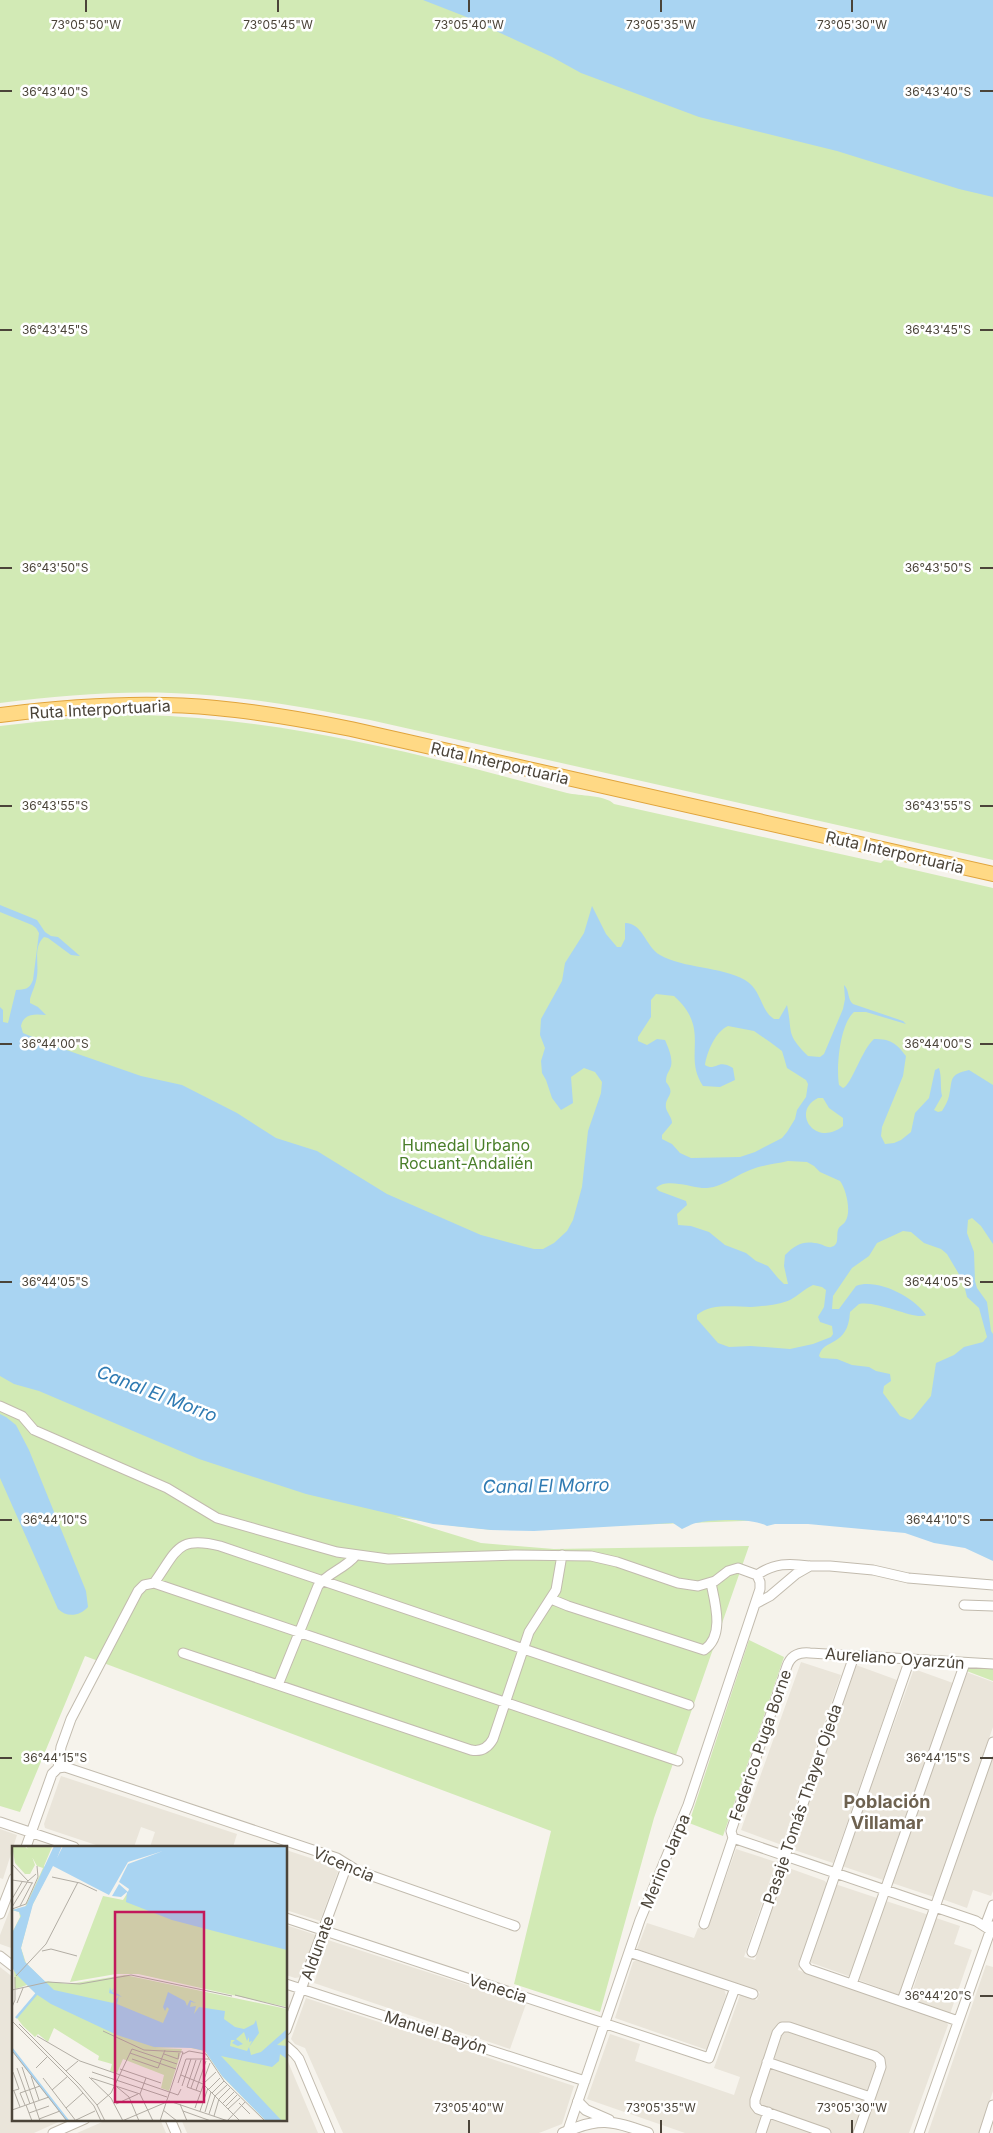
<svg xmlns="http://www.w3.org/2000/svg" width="993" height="2133" font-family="Inter,sans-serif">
  <rect width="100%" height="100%" fill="#f6f3ec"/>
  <path fill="#eae5da" d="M 801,1662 L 841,1675 L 782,1845 L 741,1830 Z
    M 856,1665 L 897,1680 L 833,1863 L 791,1849 Z
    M 914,1669 L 953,1683 L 883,1880 L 842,1866 Z
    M 966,1672 L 993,1682 L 993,1727 L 934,1897 L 892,1883 Z
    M 993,1757 L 993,1891 L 991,1896 L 973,1890 L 967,1908 L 942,1899 Z
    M 61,1776 L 237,1834 L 233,1847 L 150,1847 L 155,1832 L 141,1827 L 134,1847 L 102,1847 L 45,1828 L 44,1824 Z
    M 0,1829 L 17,1835 L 3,1879 L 0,1878 Z
    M 736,1849 L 776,1862 L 744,1957 L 755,1960 L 786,1867 L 825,1881 L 827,1884 L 798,1970 L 946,2021 L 948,2025 L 909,2133 L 685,2133 L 587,2099 L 610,2034 L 640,2044 L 635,2061 L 734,2095 L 740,2077 L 714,2068 L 740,1995 L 757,2000 L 760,1992 L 637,1949 L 647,1923 L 694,1938 L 698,1928 L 707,1930 Z
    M 286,1850 L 338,1867 L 339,1869 L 320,1921 L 286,1910 Z
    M 835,1884 L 877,1898 L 851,1977 L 809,1962 Z
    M 14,1899 L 14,1949 L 0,1944 L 0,1935 Z
    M 886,1901 L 929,1915 L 901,1996 L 859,1980 Z
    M 936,1918 L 960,1926 L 954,1944 L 972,1950 L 950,2014 L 910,1999 Z
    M 286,1925 L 316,1935 L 301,1977 L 295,1978 L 286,1975 Z
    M 328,1940 L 526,2004 L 510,2049 L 314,1983 Z
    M 636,1960 L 724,1989 L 726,1995 L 707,2050 L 615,2018 L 633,1962 Z
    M 986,1965 L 993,1967 L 993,2091 L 979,2133 L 928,2133 Z
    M 0,1967 L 14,1978 L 14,2119 L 65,2119 L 34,2133 L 0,2133 Z
    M 306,1998 L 574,2086 L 562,2124 L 539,2133 L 343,2133 L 305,2048 L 295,2044 L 291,2039 Z
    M 286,2057 L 318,2133 L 187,2133 L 181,2119 L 286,2119 Z
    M 109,2119 L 160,2119 L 166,2133 L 77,2133 Z"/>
  <path fill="#d2eab5" d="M 0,0 L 615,0 L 993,122 L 993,860 L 370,720 C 305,707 238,695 171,693 C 114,691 57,696 0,703 Z
    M 140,715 C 285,718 428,756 567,793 C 579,796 606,795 614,804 L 881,863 L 884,860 L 893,861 L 897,866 L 993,888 L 993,1555 L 959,1544 L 887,1527 L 796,1519 L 493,1530 L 455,1526 L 396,1517 L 481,1543 L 554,1549 L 749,1546 L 654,1818 L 600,2012 L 514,1984 L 551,1831 L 85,1656 L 20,1812 L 0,1806 L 0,726 L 81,717 Z
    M 749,1640 L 784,1657 L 723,1836 L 689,1823 Z
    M 966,1664 L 993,1666 L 993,1681 L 964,1670 Z"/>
  <path fill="#a9d4f2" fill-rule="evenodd" d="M 423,0 L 993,0 L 993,197 L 959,189 L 837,151 L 699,117 L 581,73 L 552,57 L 464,16 Z
    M 0,905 L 37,920 L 45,932 L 51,936 L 58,937 L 80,956 L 71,955 L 48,938 L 44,937 C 33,947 39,963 37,976 C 36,984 32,992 30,999 L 30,1003 L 38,1007 L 46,1015 C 35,1014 24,1013 21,1026 L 23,1033 L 52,1045 L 141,1076 L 182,1085 L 237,1113 L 276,1138 L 317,1151 L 387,1194 L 481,1235 L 534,1249 L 543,1249 L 554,1243 L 567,1231 L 573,1220 L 582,1187 L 588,1131 L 601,1093 L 602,1082 L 595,1072 L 584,1068 L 571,1077 L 573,1103 L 561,1110 L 552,1098 L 546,1080 L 542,1073 L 541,1061 L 545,1048 L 540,1035 L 541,1019 L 562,981 L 565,963 L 584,933 L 592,906 L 606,934 L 617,947 L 621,947 L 625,939 L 625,923 C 643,923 645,946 660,955 C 685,969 720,966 745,980 C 762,990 760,1010 774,1019 L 779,1019 L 787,1005 C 793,1033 785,1033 808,1056 L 820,1057 L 824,1054 L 843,1009 L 845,999 L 844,985 C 850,991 847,999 853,1004 L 903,1021 L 906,1024 L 866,1012 L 854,1012 C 840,1024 836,1067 839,1085 L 843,1088 C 851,1086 862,1049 874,1039 C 891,1039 896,1043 906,1056 L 903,1076 L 882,1127 L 881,1136 L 885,1144 L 894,1143 L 901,1140 L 911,1132 L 915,1113 L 929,1098 L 935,1070 L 939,1068 C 942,1077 940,1087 942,1096 L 934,1110 L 938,1112 L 942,1111 C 945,1106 948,1101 949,1096 C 953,1079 948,1075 969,1070 L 993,1085 L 993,1244 L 981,1226 L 972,1218 L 968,1220 L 967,1233 L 974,1252 L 975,1281 L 977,1288 L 987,1302 L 991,1331 L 993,1334 L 993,1561 L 965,1548 L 934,1543 L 905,1533 L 808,1524 L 775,1524 L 767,1526 C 754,1518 713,1519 696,1523 C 691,1524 687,1527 682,1529 L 673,1523 L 534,1531 L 491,1530 L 433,1524 L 306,1494 L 199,1459 L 39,1391 L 14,1384 L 0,1376 L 0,1007 L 3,1010 L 3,1022 L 8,1023 L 16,990 C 25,989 29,990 33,980 L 39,933 L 36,928 L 32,925 L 0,912 ZM 656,994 L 674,996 C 712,1030 682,1055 703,1086 L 720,1087 L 735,1080 L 733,1068 C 717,1058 716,1072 705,1065 C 707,1052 715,1032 728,1026 L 754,1031 L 770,1042 L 782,1051 L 787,1068 L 806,1080 L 808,1084 L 806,1097 L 797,1110 L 795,1119 L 787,1132 L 782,1138 L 755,1152 L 740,1157 L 691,1158 L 680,1153 L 672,1144 L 662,1139 L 662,1135 L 672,1123 C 672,1117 667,1113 666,1108 C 664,1096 677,1095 666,1082 C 666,1073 669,1073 671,1066 C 673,1058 668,1047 665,1040 L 657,1039 L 647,1045 L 638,1041 L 638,1037 L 651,1017 L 651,1000 ZM 818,1098 L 823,1098 L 829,1108 L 843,1118 L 843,1126 C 816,1148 790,1112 818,1098 ZM 788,1161 L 807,1162 L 814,1166 L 820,1172 L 840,1181 C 846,1189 852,1212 845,1222 C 843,1225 839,1226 838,1230 C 836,1236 840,1245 831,1247 C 828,1248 823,1245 820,1244 C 804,1240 796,1244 785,1255 L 784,1266 L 788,1284 L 784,1284 L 778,1278 L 768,1266 L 756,1261 L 746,1253 L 725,1245 L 709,1232 L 691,1226 L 678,1225 L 677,1214 L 687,1205 L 686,1201 L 659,1191 L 656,1188 C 666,1178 690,1187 702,1188 C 721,1189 734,1176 750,1170 C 762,1165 775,1164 788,1161 ZM 903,1231 L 911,1232 L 924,1243 L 941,1249 L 947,1254 L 963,1281 L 967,1297 L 979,1308 L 987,1337 L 983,1342 L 964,1347 L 954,1355 L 936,1363 L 931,1396 L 913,1418 L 910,1420 L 900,1416 L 883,1393 L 884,1386 L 891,1381 L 890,1374 L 876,1371 L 869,1367 L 852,1365 L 837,1359 L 821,1358 L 819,1356 C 823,1338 848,1348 850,1312 L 859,1304 C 878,1300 916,1321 926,1315 C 914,1297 877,1278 856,1286 L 839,1309 L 832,1309 L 833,1296 L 852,1268 L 869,1256 L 877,1243 ZM 813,1285 L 822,1287 L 826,1290 L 824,1307 L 818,1317 L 820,1322 L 832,1326 L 833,1334 L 831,1337 L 813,1344 L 790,1349 L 751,1346 L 729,1347 L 718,1343 L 697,1319 L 697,1315 C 711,1303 734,1307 751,1307 C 763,1306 779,1305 790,1300 C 798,1296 804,1289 813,1285 Z
    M 0,1414 L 6,1417 L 16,1425 L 29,1450 L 86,1591 L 88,1607 C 80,1616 67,1618 58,1609 L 0,1478 Z"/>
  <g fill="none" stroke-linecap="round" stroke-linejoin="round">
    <defs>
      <path id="minor" d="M 0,1406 L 22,1416 L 34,1430 L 167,1488 L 217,1518 L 337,1552 L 388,1559 L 515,1555 L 591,1556 L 617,1562 L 678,1583 L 698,1586 L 715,1581 L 728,1571 L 738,1568 L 757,1575 L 760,1582 L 760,1589 L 688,1805 L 640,1920 L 567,2133
        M 757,1575 C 774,1563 789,1563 809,1566
        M 154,1583 L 678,1761
        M 551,1599 L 568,1606 L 704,1650 C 725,1636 715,1603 711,1583
        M 755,1604 L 770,1596 L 796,1574 L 810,1566 L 830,1566 L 873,1570 L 908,1578 L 993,1585
        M 964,1605 L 993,1606
        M 183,1653 L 471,1750 C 481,1752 488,1748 493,1739 L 529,1632 L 556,1590 L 562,1555
        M 910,1659 L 804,1964 L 808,1969 L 958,2021
        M 278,1685 L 318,1586 C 328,1572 345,1569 356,1555
        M 58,1768 L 61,1747 L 71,1719 L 138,1591 L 144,1585 L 154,1583 C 177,1551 177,1535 220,1546 L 689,1705
        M 58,1768 L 65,1767 L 337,1858 L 358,1871 L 515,1926
        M 0,1822 L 74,1847
        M 733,1838 L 731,1831 L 787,1666 C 791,1655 799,1652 810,1653 L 993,1664
        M 733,1838 L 976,1921 L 993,1932
        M 26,1847 L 52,1774 L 58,1768
        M 0,1914 L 14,1878
        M 286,1918 L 709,2058 L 735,1988
        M 704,1924 L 733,1838
        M 985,1926 L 993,1905
        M 629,1952 L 753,1994
        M 752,1952 L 854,1656
        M 0,1956 L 14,1967
        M 286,1984 L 585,2081
        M 852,1984 L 965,1663
        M 902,2001 L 993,1742
        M 286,2030 L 347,1865
        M 286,2046 L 294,2053 L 299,2059 L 330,2133
        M 767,2062 L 870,2097
        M 170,2119 L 176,2133
        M 53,2133 L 85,2119
        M 761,2133 L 768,2112
        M 826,2133 L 758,2109 L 755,2105 L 755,2100 L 777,2033 L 782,2027 L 789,2027 L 875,2056 L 880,2060 L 881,2067 L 858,2133
        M 919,2133 L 992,1926
        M 984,2133 L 993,2105"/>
      <path id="tertiary" d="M 578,2102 L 586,2110 L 609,2120
        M 563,2133 C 599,2117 611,2120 648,2133"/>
      <path id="trunk" d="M 0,715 C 71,706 144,701 216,708 C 261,712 306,720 351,729 L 993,874"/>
    </defs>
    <use href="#minor" stroke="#c2bbae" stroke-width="11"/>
    <use href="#tertiary" stroke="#c2bbae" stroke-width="12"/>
    <use href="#trunk" stroke="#e0a43c" stroke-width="16"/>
    <use href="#minor" stroke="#fff" stroke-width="9"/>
    <use href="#tertiary" stroke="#fff" stroke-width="10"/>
    <use href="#trunk" stroke="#ffd985" stroke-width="14"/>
  </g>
  <path fill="none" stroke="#4b4439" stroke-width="2" d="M 86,0 L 86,12M 278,0 L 278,12M 469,0 L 469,12M 661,0 L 661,12M 852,0 L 852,12M 0,91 L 12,91M 980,91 L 993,91M 0,330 L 12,330M 980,330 L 993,330M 0,568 L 12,568M 980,568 L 993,568M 0,806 L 12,806M 980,806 L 993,806M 0,1044 L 12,1044M 980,1044 L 993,1044M 0,1282 L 12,1282M 980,1282 L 993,1282M 0,1520 L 12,1520M 980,1520 L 993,1520M 0,1758 L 12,1758M 980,1758 L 993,1758M 980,1996 L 993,1996M 469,2120 L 469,2133M 661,2120 L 661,2133M 852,2120 L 852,2133"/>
  <g text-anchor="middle" stroke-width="5" stroke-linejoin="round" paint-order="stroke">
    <g font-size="16" fill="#4b4439" stroke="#fff">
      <text transform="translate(100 709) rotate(-3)" y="6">Ruta Interportuaria</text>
      <text transform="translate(500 763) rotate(13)" y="6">Ruta Interportuaria</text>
      <text transform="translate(895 852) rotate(13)" y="6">Ruta Interportuaria</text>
      <text transform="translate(895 1658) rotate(4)" y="6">Aureliano Oyarzún</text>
      <text transform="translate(760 1745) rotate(-71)" y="6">Federico Puga Borne</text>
      <text transform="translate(802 1804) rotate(-71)" y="6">Pasaje Tomás Thayer Ojeda</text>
      <text transform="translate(665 1861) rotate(-67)" y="6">Merino Jarpa</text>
      <text transform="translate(344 1864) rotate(23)" y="6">Vicencia</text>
      <text transform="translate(317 1948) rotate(-70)" y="6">Aldunate</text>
      <text transform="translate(498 1988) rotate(18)" y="6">Venecia</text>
      <text transform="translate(436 2032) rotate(18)" y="6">Manuel Bayón</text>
    </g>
    <g font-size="16" fill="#4a7f2a" stroke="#fff">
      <text x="466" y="1151">Humedal Urbano<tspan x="466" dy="18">Rocuant-Andalién</tspan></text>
    </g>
    <g font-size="18" font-style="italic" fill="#2e7ab2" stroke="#fff">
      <text transform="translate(157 1394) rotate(21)" y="6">Canal El Morro</text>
      <text transform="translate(546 1486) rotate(-1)" y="6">Canal El Morro</text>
    </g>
    <g font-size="18" font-weight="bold" fill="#6e6250" stroke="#fff">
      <text x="887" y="1808">Población<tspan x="887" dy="21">Villamar</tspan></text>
    </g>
  </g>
  <g transform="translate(12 1846)">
    <rect width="275" height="275" fill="#f6f3ec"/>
    <path d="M 0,0 L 12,0 L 18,5 L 23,19 L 18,28 L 13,28 L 3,17 ZM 14,0 L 40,1 L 32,20 L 37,26 L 20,60 L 9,102 L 14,117 L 32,135 L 57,138 L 113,129 L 275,163 L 275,275 L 254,275 L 210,230 L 193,205 L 174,201 L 143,202 L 170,203 L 157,245 L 149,242 L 152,229 L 111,213 L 105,227 L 98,225 L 100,218 L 86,214 L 87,210 L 42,182 L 36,196 L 26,188 L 23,191 L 11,180 L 5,172 L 24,147 L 15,139 L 3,143 L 0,87 L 8,71 L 7,66 L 0,64 L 13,61 L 31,22 L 25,20 ZM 118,43 L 275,99 L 275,161 L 126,128 L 104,128 L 58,136 L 91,50 L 111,54 Z" fill="#d2eab5"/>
    <path d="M 42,0 L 50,0 L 45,12 L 51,0 L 275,0 L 275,104 L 160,74 L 114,56 L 115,46 L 109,51 L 100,50 L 107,38 L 116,46 L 117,43 L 107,36 L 116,18 L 151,5 L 116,16 L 97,49 L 41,20 L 21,58 L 9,102 L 13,116 L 42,144 L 101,157 L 107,150 L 97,147 L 98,141 L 99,145 L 102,142 L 100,146 L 106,148 L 110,151 L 107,150 L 105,158 L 151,177 L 157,163 L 155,161 L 153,165 L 151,161 L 156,146 L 173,155 L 175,160 L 178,154 L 184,157 L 179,156 L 178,161 L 184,160 L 182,168 L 187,161 L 213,165 L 212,173 L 223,181 L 232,183 L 242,178 L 244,174 L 247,187 L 237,201 L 239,209 L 249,206 L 275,183 L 275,191 L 265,199 L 275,200 L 275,213 L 268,208 L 267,215 L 260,221 L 209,210 L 270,275 L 253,274 L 210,230 L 193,205 L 180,202 L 142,201 L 105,189 L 39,158 L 24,148 L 4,128 L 0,121 L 0,87 L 9,70 L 7,66 L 0,64 L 14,60 ZM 232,186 L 235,195 L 237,191 L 237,196 L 240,195 L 235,205 L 218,200 L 219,194 L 223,194 L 220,197 L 226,200 L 231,198 L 224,193 Z" fill="#a9d4f2" fill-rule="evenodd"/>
    <path fill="none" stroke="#a9d4f2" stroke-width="2.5" d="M 4,172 L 26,146M 0,203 L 56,275"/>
    <path fill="none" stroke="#b2ada4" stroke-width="1" d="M 0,18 L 16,35M 40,31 L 68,37 L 85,45M 0,34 L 21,37M 0,53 L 10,36M 8,60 L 20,37M 0,61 L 16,35 L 24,28M 0,63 L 14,58 L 26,31 L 25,20M 30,105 L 39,103 L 65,110M 4,130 L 34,98 L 66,36M 0,144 L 36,136 L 68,138 L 119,129 L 220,150M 223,149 L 275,162M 5,157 L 11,142M 0,161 L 3,154 L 3,131M 0,175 L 65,240 L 82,260 L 89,275M 7,178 L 68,239 L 85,259 L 93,275M 91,185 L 132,204 L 171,206 L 148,275M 25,190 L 68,215 L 166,249 L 169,243M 1,206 L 55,275M 118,207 L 164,223M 152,208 L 166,213 L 167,207M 171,208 L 177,205 L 194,208 L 212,235 L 253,275M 120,213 L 146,222 L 153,204M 184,214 L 175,241 L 189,246M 10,221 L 28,275M 5,222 L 18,258M 24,222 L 36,210M 108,223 L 149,237M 54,225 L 66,215M 80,226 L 155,251M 169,229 L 191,238 L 228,275M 19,230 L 27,254M 77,231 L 99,252 L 111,275M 31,232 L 64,275M 79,232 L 128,248M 191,236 L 198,217M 166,237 L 174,213 L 197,213M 170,240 L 179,213M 105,241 L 117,251 L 127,275M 179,242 L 189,214M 197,243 L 208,232M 40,244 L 56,230M 184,244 L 194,215M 0,245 L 7,243 L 1,226M 2,245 L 8,261M 200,247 L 212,235M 128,248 L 141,275M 128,248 L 134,232M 211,257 L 222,246M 227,257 L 238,268M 104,258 L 126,248M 168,258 L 175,275M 13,259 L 8,247 L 28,240M 14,259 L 20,275M 85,259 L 99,247 L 120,203 L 165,218M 214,260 L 225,249M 54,262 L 71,247M 183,262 L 192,237 L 204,226M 216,263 L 228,252M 0,264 L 37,251M 151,264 L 165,275M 171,265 L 199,275M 188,265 L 196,242M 193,266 L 199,246M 17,267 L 37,260M 197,268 L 203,250 L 215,239M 202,270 L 207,253 L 218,242M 27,273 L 48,265M 64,274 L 83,265M 110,275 L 157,255 L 216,275M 215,275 L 233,256"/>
    <path fill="#c2185b" fill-opacity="0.15" stroke="#c2185b" stroke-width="2.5" d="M 103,66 L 192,66 L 192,256 L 103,256 Z"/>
    <rect width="275" height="275" fill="none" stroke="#4b4439" stroke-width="2.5"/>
  </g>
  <g font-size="12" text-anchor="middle" fill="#4b4439" stroke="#fff" stroke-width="5" stroke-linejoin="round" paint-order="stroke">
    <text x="86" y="29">73°05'50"W</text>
    <text x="278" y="29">73°05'45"W</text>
    <text x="469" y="29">73°05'40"W</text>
    <text x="661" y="29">73°05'35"W</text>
    <text x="852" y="29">73°05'30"W</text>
    <text x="55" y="96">36°43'40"S</text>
    <text x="938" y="96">36°43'40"S</text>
    <text x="55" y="334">36°43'45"S</text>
    <text x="938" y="334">36°43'45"S</text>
    <text x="55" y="572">36°43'50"S</text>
    <text x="938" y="572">36°43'50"S</text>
    <text x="55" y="810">36°43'55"S</text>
    <text x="938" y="810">36°43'55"S</text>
    <text x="55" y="1048">36°44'00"S</text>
    <text x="938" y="1048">36°44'00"S</text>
    <text x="55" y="1286">36°44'05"S</text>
    <text x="938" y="1286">36°44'05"S</text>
    <text x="55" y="1524">36°44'10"S</text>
    <text x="938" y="1524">36°44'10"S</text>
    <text x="55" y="1762">36°44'15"S</text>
    <text x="938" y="1762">36°44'15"S</text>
    <text x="938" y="2000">36°44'20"S</text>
    <text x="469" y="2112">73°05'40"W</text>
    <text x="661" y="2112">73°05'35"W</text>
    <text x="852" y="2112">73°05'30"W</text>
  </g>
</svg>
